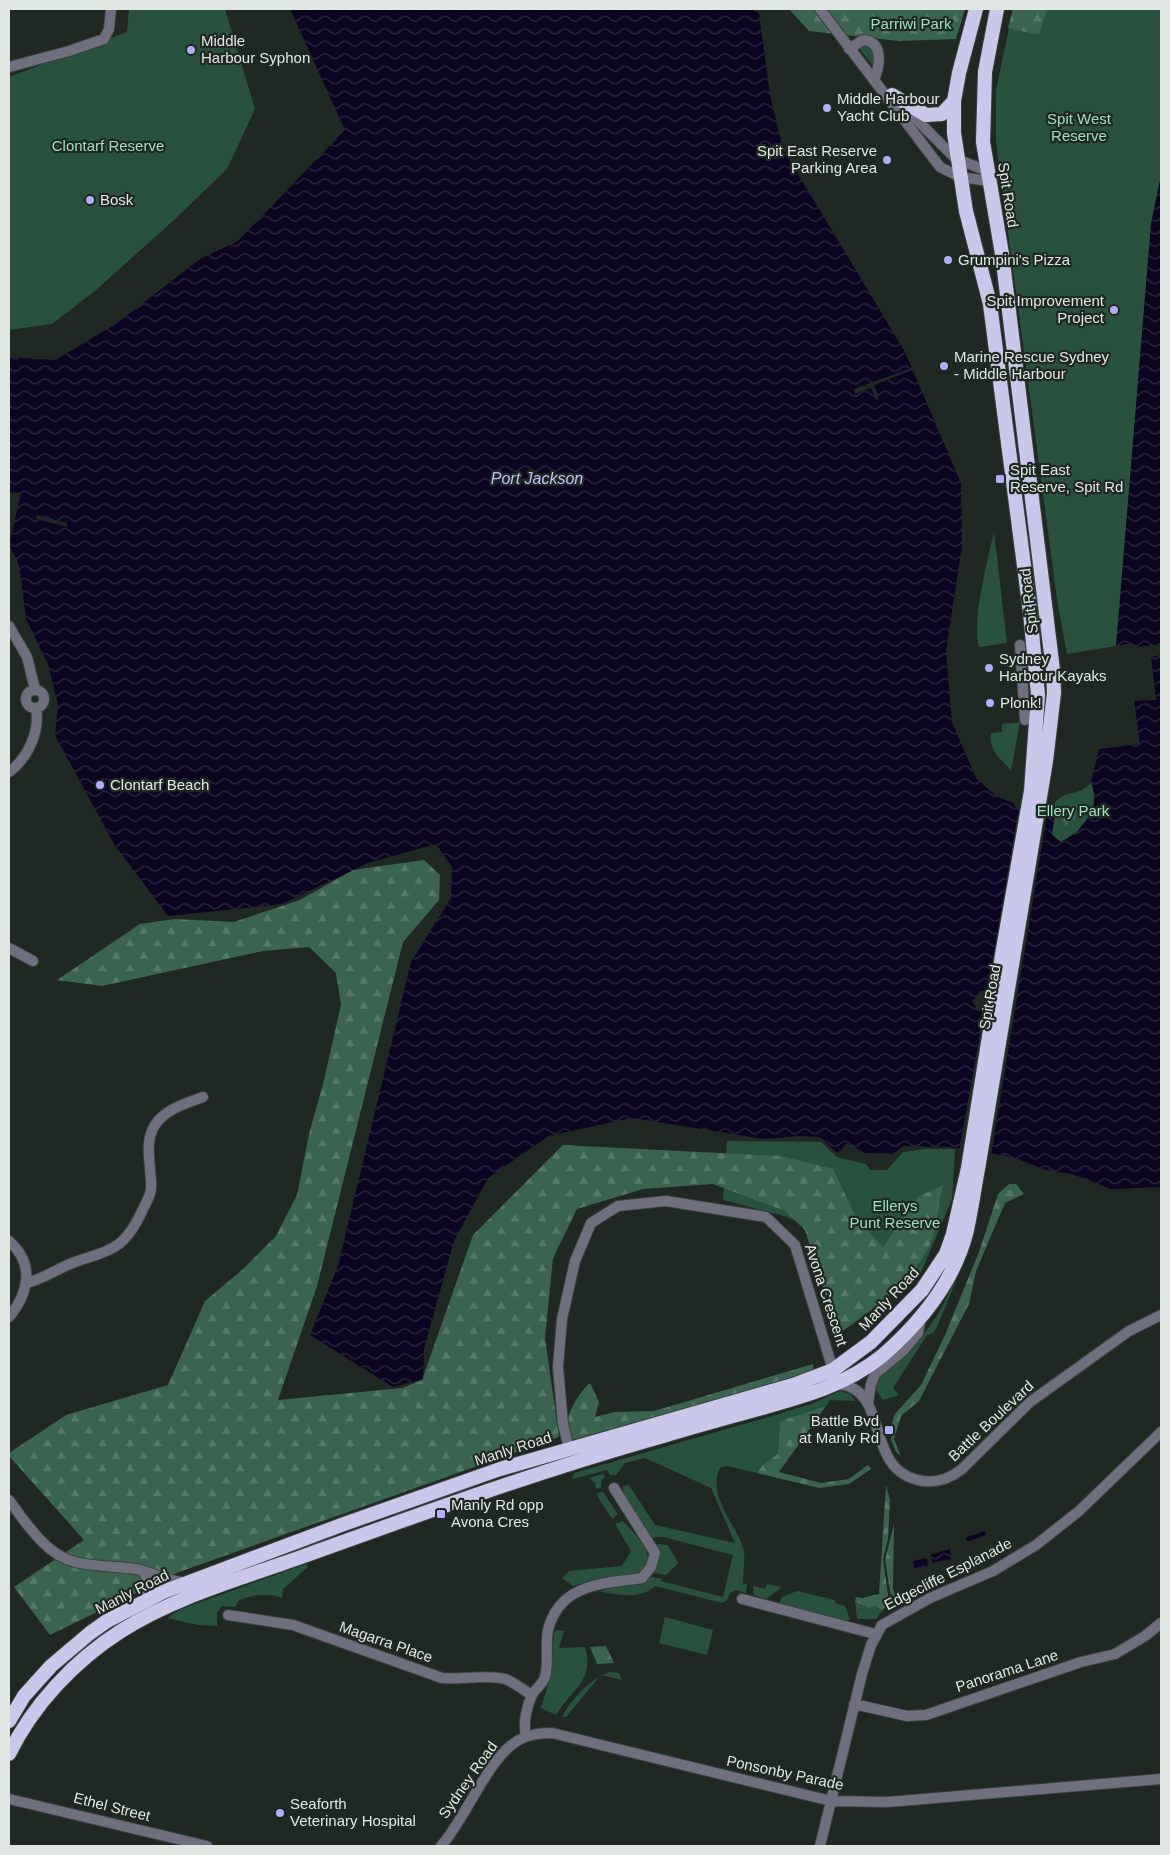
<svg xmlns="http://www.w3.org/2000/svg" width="1170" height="1855" font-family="Arial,sans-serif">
  <defs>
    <pattern id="forest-firs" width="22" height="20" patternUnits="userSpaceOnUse" patternTransform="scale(1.25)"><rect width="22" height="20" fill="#3a644f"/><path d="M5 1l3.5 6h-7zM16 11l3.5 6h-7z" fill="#567a68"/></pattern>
    <pattern id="water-waves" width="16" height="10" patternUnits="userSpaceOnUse" patternTransform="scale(1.25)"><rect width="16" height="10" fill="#0b0522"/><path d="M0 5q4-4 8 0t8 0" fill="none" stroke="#2e2942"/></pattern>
  </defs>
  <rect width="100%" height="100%" fill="#1f2823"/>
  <path fill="#29523e" d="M 129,9 L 225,9 L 255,109 L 227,169 L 174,220 L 96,290 L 52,324 L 9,330 L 9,77 L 127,32 Z
    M 1013,9 L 1161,9 L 1161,175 L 1151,224 L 1118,638 L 1116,646 L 1067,654 L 1057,599 L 996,142 L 996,90 Z
    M 860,44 L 869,45 L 874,51 L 874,67 L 858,47 Z
    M 994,532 L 1007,643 L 979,647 C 971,622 988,559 994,532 Z
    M 1020,722 L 1011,770 C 999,758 989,750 991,733 L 1002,732 L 1002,724 Z
    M 1092,782 C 1098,810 1088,830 1061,842 C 1043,833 1057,823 1056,812 C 1055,809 1054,806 1054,804 C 1066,788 1077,798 1092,782 Z
    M 727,1141 L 821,1142 L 837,1157 L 866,1164 L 870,1170 L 887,1170 L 903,1152 L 925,1149 L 955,1149 L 952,1199 L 920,1275 L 784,1216 L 723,1200 Z
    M 974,1219 L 977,1220 L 967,1254 L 937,1327 L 933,1333 L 927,1335 L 893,1388 L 899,1395 L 883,1400 L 876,1390 L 878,1375 C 891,1364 906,1353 918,1340 C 949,1308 962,1261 974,1219 Z
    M 840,1391 L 850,1394 L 855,1401 L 830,1400 L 826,1406 L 780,1421 L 778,1455 L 761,1467 L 757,1473 L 727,1466 L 721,1467 C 705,1492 735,1524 743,1547 C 746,1557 743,1572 743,1583 L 747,1584 L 746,1593 L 736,1590 L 730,1593 L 727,1600 L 722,1603 L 655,1586 C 640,1600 617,1595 599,1591 L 636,1582 L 649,1576 L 662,1579 L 661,1581 L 723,1597 L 733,1555 L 663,1537 L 650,1538 L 624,1497 L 623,1486 L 629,1485 L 655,1525 L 735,1543 L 711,1488 L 645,1458 L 625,1463 L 616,1475 L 610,1475 L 607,1470 L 572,1479 L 574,1473 L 772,1416 L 811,1404 Z
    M 603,1474 L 605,1477 L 601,1481 L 601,1487 L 596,1489 L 595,1483 L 589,1478 Z
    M 603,1492 L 618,1514 L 612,1519 L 598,1497 L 597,1493 Z
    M 623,1521 C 631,1530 643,1541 647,1553 C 649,1560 647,1569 639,1573 C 626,1581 591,1579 573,1586 L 562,1578 L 569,1571 L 622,1566 L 631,1551 L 615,1524 Z
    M 657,1544 L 668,1545 L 678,1563 L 666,1575 L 654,1573 L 658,1557 Z
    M 306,1564 L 308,1567 L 283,1589 L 282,1598 C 267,1592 253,1595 239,1600 L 235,1607 L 222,1606 L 217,1613 L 217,1626 L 198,1625 L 167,1618 L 181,1609 Z
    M 767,1584 L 782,1587 L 766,1599 L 754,1595 L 753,1586 L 765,1589 Z
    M 797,1591 L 835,1600 L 835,1603 L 845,1606 L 850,1619 L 845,1622 L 778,1606 L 782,1597 Z
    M 855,1602 L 869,1608 L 876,1606 L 882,1611 L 876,1619 L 857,1619 Z
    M 665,1617 L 713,1630 L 707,1655 L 659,1643 Z
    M 557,1630 L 564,1631 L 559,1648 L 585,1647 C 595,1681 571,1690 556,1715 L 541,1708 L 550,1679 L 554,1632 Z
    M 610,1672 L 619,1673 L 622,1680 L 601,1675 L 566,1717 L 562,1717 C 571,1699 591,1678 610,1672 Z"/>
  <path fill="url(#forest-firs)" d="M 789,9 L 965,9 L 956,39 L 899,41 L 809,31 Z
    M 1013,9 L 1047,9 L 1039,35 L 1008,28 Z
    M 1071,805 L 1077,806 L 1074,820 L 1072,819 L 1065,827 L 1063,821 Z
    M 424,860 L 440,875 L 439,900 L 403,942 L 317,1286 L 278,1400 L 402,1388 L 422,1380 L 473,1235 L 563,1145 L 781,1156 L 833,1169 L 856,1217 L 883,1247 L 918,1197 L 943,1185 C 939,1203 937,1225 931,1242 C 919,1275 867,1315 838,1334 L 805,1230 L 785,1211 L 713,1184 L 643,1189 L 577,1209 L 553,1258 L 545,1338 L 559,1437 L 179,1572 L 50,1635 L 14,1587 L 84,1540 L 9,1456 L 9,1453 L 66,1415 L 168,1385 L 205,1301 L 242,1270 L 276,1236 L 297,1195 L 309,1134 L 323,1084 L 341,1005 L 336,973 L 309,947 L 263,951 L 102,986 L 57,980 L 140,924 L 175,919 L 234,922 L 300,900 L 353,870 Z
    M 1009,1184 L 1016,1184 L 1024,1194 L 1005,1203 L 976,1271 L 969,1304 L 919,1401 L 901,1416 L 894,1439 L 901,1456 L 896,1452 L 891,1440 L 892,1423 L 895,1414 L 921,1385 L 945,1335 L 979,1252 L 998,1194 Z
    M 813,1364 L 814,1372 L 572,1440 C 571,1434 567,1427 568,1421 C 568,1410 582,1389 590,1383 L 599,1402 L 595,1417 L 615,1412 L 654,1411 Z
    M 826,1406 L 779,1472 L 821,1483 L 849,1479 L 868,1465 L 871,1469 L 849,1484 L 819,1488 L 757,1473 L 761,1467 L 778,1454 L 780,1421 Z
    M 886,1485 L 890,1500 L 888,1539 L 883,1559 L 889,1602 L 882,1611 L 876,1606 L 869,1608 L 855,1602 L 856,1597 L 863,1598 L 879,1594 Z
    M 894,1524 L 893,1589 L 897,1599 L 892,1603 L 885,1560 Z
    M 606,1646 L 614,1663 L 597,1664 L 590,1647 Z"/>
  <path fill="url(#water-waves)" d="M 290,9 L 750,9 L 759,13 L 770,95 L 783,149 L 905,352 L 961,483 L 962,546 L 946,651 L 952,722 L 976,778 L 996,796 L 1013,803 L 1018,810 L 1051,811 L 1054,819 L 1052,835 L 1061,842 L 1077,832 L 1093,811 L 1095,796 L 1091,782 L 1099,749 L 1140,744 L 1134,701 L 1156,700 L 1151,657 L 1161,655 L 1161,1187 L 1111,1189 L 1072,1174 L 1046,1170 L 1013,1157 L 950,1147 L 903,1146 L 893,1154 L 865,1153 L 847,1143 L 837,1153 L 820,1137 L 800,1136 L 764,1139 L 632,1118 L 549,1136 L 488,1178 L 454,1241 L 424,1349 L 423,1379 L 393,1387 L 310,1335 L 338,1266 L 411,962 L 451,898 L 452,867 L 436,844 L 368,863 L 282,904 L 168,916 L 114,844 L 55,735 L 58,705 L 48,664 L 26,619 L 19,565 L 9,545 L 21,493 L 9,492 L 9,357 L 55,360 L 116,324 L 200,259 L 238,241 L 345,130 Z
    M 1161,175 L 1161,644 L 1137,647 L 1133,643 L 1116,646 L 1151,224 Z
    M 985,1531 L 986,1535 L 967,1542 L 966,1537 Z
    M 950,1549 L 951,1559 L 933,1563 L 930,1555 Z
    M 927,1558 L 928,1566 L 914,1568 L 913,1561 Z"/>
  <path fill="#1f2823" d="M 914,367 L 915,369 L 874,385 L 879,399 L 876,400 L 871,388 L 855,394 L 854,389 Z
    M 37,515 L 67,523 L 67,527 L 36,519 Z
    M 1019,807 L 1048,809 L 991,1156 L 959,1151 L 984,1012 L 975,1010 L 976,1007 L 972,1001 L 978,996 L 979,991 L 987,992 Z"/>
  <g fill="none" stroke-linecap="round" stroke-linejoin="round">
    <defs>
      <path id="minor" d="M 820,9 L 940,167 L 960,177 L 989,181
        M 849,49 L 863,40 C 884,41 880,66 874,80
        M 9,67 L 69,51 L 104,39 L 109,29 L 111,9
        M 905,108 L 956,159 L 988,171
        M 9,626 L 27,657 L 35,689
        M 1020,645 L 1025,720
        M26 699a9 9 0 1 1 18 0a9 9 0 1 1-18 0Z
        M 9,772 C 28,758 40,732 36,708
        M 9,948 L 33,961
        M 26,1283 C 44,1279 58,1268 75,1262 C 113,1249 125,1249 143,1209 C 146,1203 151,1195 151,1188 C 152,1168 143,1143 155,1125 C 165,1109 187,1103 203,1097
        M 839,1384 C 892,1390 862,1472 923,1481 C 939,1483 951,1478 962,1469 L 1030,1402 L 1129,1331 L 1161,1315
        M 868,1403 L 871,1384 L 875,1374 L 903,1351 L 918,1333 L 921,1317
        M 569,1449 L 563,1424 L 558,1367 L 562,1319 L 575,1261 L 591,1223 L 618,1206 L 666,1201 L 766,1217 L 795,1245 L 833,1370
        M 742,1599 L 875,1634
        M 228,1615 L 293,1625 L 442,1678 C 462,1680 486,1674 505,1679 C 514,1682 523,1690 532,1695
        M 854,1704 L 907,1716 L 926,1715 L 1081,1662 L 1115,1654 L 1145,1636 L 1161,1623
        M 526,1736 C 523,1724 526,1708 532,1695 C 535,1689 543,1684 545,1677 C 549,1662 545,1645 548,1630 C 560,1583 603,1584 642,1578 L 651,1567 L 655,1553 L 614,1488
        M 441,1846 C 467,1818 490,1750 525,1737 C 534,1734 544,1733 552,1733 L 831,1801 L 888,1802 L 1161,1779
        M 820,1846 L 862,1674 L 871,1645 L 882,1625 L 930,1598 L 993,1571 L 1036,1545 L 1079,1511 L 1161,1432"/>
      <path id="tertiary" d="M 9,1241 C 35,1264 29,1293 9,1317
        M 9,1500 C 26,1523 46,1555 75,1562 C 95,1567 116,1566 136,1569 C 153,1572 167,1582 184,1582
        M 143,1571 L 150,1586 L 144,1601
        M 9,1799 L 207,1846"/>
      <path id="trunk" d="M 892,95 L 926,115 L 942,114 L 954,101
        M 9,1721 L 24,1696 L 51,1666 L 90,1633 L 107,1621 L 163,1592 L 344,1524 L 500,1469 L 793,1385 L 833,1370 L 871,1342 L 922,1290 L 946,1254 L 953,1234 L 968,1168 L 1003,949 L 1031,791 L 1038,695 L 1030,612 L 990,304 L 966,211 L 954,133 L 954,101 L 959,73 L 976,9
        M 9,1754 C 33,1705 74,1661 121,1631 C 176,1596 243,1578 304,1556 C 423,1513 542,1470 663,1436 C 696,1426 729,1417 762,1408 C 805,1396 846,1385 882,1356 C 919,1324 953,1282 966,1234 C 971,1213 974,1190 978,1169 L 1046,761 L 1054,693 L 1053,670 L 1002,254 L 983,142 L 985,72 L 997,9"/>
    </defs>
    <use href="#minor" stroke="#3a433e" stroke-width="12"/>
    <use href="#tertiary" stroke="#3a433e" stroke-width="12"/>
    <use href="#trunk" stroke="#3a433e" stroke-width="16"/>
    <use href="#minor" stroke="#6f6f80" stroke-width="10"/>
    <use href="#tertiary" stroke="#6f6f80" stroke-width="10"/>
    <use href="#trunk" stroke="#c9c8ea" stroke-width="14"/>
  </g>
  <g fill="#b3adf9" stroke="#1f2823" stroke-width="2">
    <circle cx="191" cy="50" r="5"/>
    <circle cx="827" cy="108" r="5"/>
    <circle cx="887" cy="160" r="5"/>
    <circle cx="90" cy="200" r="5"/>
    <circle cx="948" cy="260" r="5"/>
    <circle cx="1114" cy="310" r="5"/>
    <circle cx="944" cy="366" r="5"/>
    <rect x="995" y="474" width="10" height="10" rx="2.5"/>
    <circle cx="989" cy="668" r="5"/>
    <circle cx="990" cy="703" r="5"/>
    <circle cx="100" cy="785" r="5"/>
    <rect x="884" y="1425" width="10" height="10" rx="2.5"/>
    <rect x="436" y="1509" width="10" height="10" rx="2.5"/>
    <circle cx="280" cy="1813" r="5"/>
  </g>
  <g text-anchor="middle" stroke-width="4.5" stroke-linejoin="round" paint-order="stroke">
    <g font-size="15" fill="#99e0bb" stroke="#1f2823">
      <text x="911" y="29">Parriwi Park</text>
      <text x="1079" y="124">Spit West<tspan x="1079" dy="17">Reserve</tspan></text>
      <text x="108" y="151">Clontarf Reserve</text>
      <text x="1073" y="816">Ellery Park</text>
      <text x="895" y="1211">Ellerys<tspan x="895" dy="17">Punt Reserve</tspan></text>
    </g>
    <g font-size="15" fill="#e0e6e2" stroke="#1f2823" text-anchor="start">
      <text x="201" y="46">Middle<tspan x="201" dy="17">Harbour Syphon</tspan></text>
      <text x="837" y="104">Middle Harbour<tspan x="837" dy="17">Yacht Club</tspan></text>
      <text x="877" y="156" text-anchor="end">Spit East Reserve<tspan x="877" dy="17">Parking Area</tspan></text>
      <text x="100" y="205">Bosk</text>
      <text x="958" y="265">Grumpini's Pizza</text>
      <text x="1104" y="306" text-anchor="end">Spit Improvement<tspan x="1104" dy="17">Project</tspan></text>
      <text x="954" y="362">Marine Rescue Sydney<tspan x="954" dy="17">- Middle Harbour</tspan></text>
      <text x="1010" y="475">Spit East<tspan x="1010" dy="17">Reserve, Spit Rd</tspan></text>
      <text x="999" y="664">Sydney<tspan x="999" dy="17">Harbour Kayaks</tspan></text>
      <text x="1000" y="708">Plonk!</text>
      <text x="110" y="790">Clontarf Beach</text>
      <text x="879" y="1426" text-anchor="end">Battle Bvd<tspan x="879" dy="17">at Manly Rd</tspan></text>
      <text x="451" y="1510">Manly Rd opp<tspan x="451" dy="17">Avona Cres</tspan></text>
      <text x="290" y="1809">Seaforth<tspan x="290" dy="17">Veterinary Hospital</tspan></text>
    </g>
    <g font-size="15" fill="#e0e6e2" stroke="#1f2823">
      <text transform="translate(1008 195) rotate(81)" y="5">Spit Road</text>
      <text transform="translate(1029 601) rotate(-97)" y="5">Spit Road</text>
      <text transform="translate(990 997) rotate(-80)" y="5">Spit Road</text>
      <text transform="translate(826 1295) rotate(72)" y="5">Avona Crescent</text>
      <text transform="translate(889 1299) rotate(-47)" y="5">Manly Road</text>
      <text transform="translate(991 1421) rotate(-43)" y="5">Battle Boulevard</text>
      <text transform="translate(513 1449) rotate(-18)" y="5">Manly Road</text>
      <text transform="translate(948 1574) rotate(-27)" y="5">Edgecliffe Esplanade</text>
      <text transform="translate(132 1592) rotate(-27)" y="5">Manly Road</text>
      <text transform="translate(386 1642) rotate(19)" y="5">Magarra Place</text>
      <text transform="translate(1007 1671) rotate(-18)" y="5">Panorama Lane</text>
      <text transform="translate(785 1773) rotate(12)" y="5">Ponsonby Parade</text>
      <text transform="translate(468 1780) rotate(-55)" y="5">Sydney Road</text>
      <text transform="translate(112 1807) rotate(14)" y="5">Ethel Street</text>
    </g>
    <g font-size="16" font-style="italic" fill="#c3bfff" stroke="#1f2823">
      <text x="537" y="484">Port Jackson</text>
    </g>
  </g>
  <rect width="1170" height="1855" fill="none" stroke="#e0e6e2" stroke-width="20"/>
</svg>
